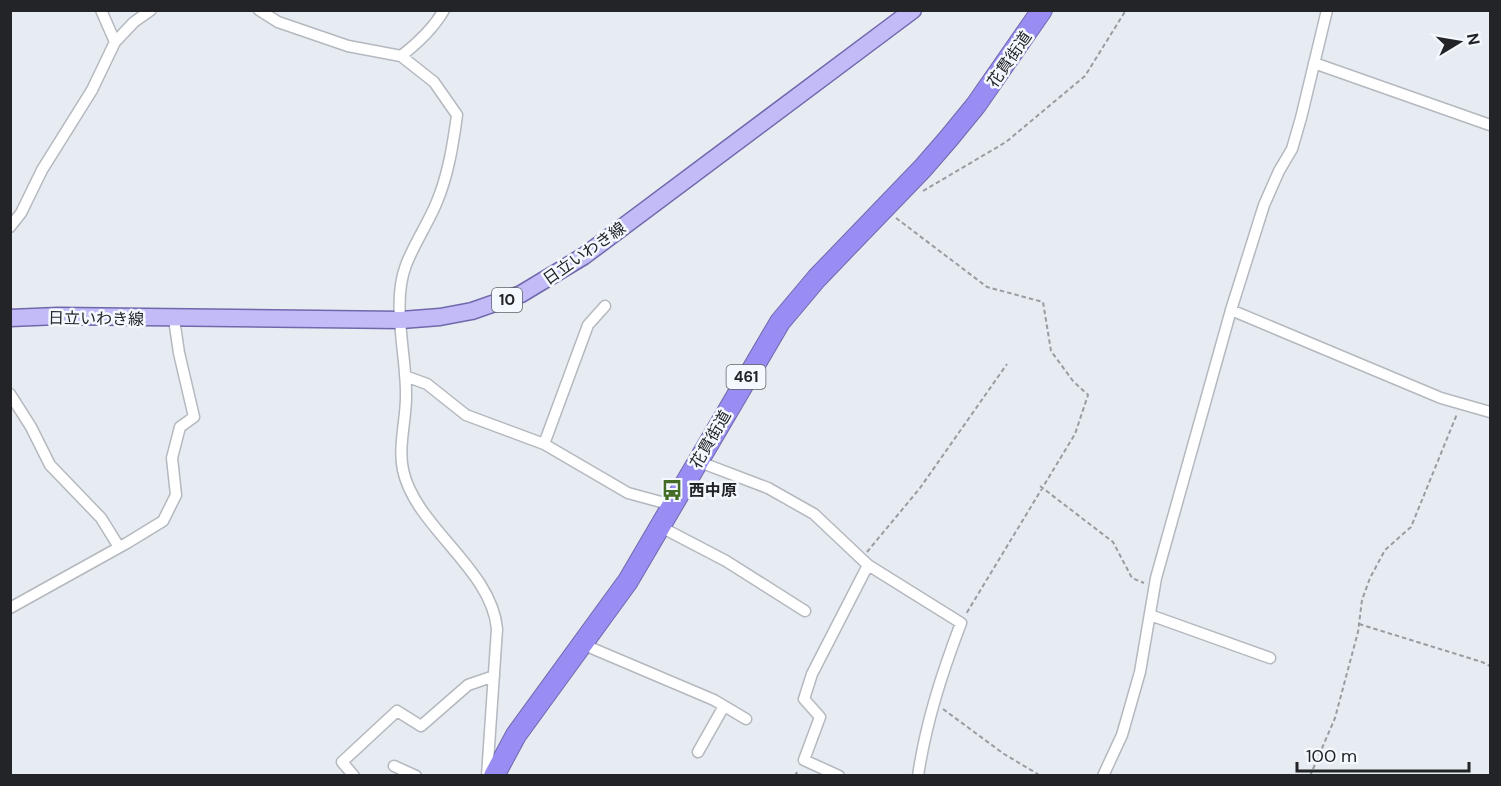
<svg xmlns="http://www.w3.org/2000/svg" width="1501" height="786" font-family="'DM Sans','Noto Sans JP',sans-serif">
  <rect width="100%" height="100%" fill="#e7ebf2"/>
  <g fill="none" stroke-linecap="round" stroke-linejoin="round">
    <defs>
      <path id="street" d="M 101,10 L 115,42
        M 259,10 L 278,22 L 348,46 L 401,56 L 434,82 L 457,115 C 453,145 448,176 436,204 C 427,225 414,244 406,265 C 391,304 407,356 406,397 C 406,420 398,447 403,470 C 415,527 492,569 497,629 L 487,776
        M 401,56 C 418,43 433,29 444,10
        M 1314,63 L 1490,125
        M 10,227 L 21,213 L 42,170 L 92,90 L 115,42 L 134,22 L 151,10
        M 1231,310 L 1441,398 L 1490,412
        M 405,376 L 427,384 L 466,415 L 544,444 L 628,493 L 672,505
        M 10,394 L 31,427 L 50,465 L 101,518 L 119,547
        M 544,444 L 588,325 L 605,306
        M 697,461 L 768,488 L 814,514 L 868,565 L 961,623 C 942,673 926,722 918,776
        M 659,526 L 726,561 L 805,611
        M 10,608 L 127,543 L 163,521 L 176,495 L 172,458 L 180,427 L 194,417 L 179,353 L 174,319
        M 1150,615 L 1270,658
        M 582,644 L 714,700 L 746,719
        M 698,752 L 724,706
        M 394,766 L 416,776
        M 354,776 L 342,762 L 397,711 L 421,726 L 468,685 L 494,676
        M 839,776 L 804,760 L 820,717 L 804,699 L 812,674 L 868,565
        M 1103,776 L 1122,735 L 1140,672 L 1156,578 L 1231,310 L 1264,205 L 1279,171 L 1292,149 L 1301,118 L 1327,10"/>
      <path id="primary" d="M 10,318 L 58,316 L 401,320 L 440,317 L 472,311 L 521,294 L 584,256 L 913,10"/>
      <path id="highway" d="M 494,776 L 516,735 L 628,581 L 780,322 L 817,278 L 923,168 L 949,138 L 976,105 L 1042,10"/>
    </defs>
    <use href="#street" stroke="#b4b8bf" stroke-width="13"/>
    <use href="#primary" stroke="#7068ac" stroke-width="19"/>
    <use href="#highway" stroke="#7068ac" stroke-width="22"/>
    <path stroke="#999ca1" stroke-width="2" stroke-dasharray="4.5 3" stroke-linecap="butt" d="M 923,191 L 1006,142 L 1085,76 L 1126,10
      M 896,218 L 987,287 L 1043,302 L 1051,351 L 1073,381 L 1088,395 L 1075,434 L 966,614
      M 1040,486 L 1113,542 L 1132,578 L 1144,583
      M 867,552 L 920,488 L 1007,364
      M 1359,624 L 1482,662 L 1490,666
      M 943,709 L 1004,754 L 1041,776
      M 795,776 L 798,770
      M 1310,776 L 1335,718 L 1358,632 L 1362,600 L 1370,578 L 1385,550 L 1411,527 L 1457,414"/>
    <use href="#street" stroke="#fff" stroke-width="10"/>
    <use href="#primary" stroke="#c2bbf8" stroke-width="16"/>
    <use href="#highway" stroke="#998df3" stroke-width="20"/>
  </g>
  <defs>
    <symbol id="bus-bare" viewBox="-9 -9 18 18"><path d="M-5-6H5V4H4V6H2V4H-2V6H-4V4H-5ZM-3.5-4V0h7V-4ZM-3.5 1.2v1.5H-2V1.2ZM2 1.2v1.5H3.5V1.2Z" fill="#456c26" stroke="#f4f8ff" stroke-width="2.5" paint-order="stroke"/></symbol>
  </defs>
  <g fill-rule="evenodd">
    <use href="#bus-bare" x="657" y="475" width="30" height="30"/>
  </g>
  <g text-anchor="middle" stroke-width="5" stroke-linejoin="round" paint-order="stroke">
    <g fill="#f4f8ff" stroke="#626468" stroke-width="1.5">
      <rect x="492" y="288" width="30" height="24" rx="4.5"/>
      <rect x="726.5" y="365" width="39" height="24" rx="4.5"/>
    </g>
    <g font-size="15" font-weight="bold" fill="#232427">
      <text x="507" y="305">10</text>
      <text x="746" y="382">461</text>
    </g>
    <g font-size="16" fill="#232427" stroke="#f4f8ff">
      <text transform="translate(1009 59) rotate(-55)" y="6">花貫街道</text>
      <text transform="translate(584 253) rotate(-35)" y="6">日立いわき線</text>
      <text transform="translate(96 318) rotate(1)" y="6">日立いわき線</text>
      <text transform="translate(710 439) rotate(-60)" y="6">花貫街道</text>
    </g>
    <g font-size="16" font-weight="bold" fill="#232427" stroke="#f4f8ff" text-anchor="start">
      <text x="689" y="496">西中原</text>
    </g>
  </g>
  <rect width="1501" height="786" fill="none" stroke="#232427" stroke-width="24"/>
  <g transform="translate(1459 42) rotate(79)" stroke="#f4f8ff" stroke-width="4.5" paint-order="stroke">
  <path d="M0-4.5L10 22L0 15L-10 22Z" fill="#232427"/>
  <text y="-9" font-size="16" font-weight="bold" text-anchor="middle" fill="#232427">N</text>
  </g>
  <path d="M1297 762v9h172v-9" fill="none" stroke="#232427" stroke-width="3"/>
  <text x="1306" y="762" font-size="18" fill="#232427" stroke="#f4f8ff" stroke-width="4.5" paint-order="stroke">100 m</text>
</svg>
